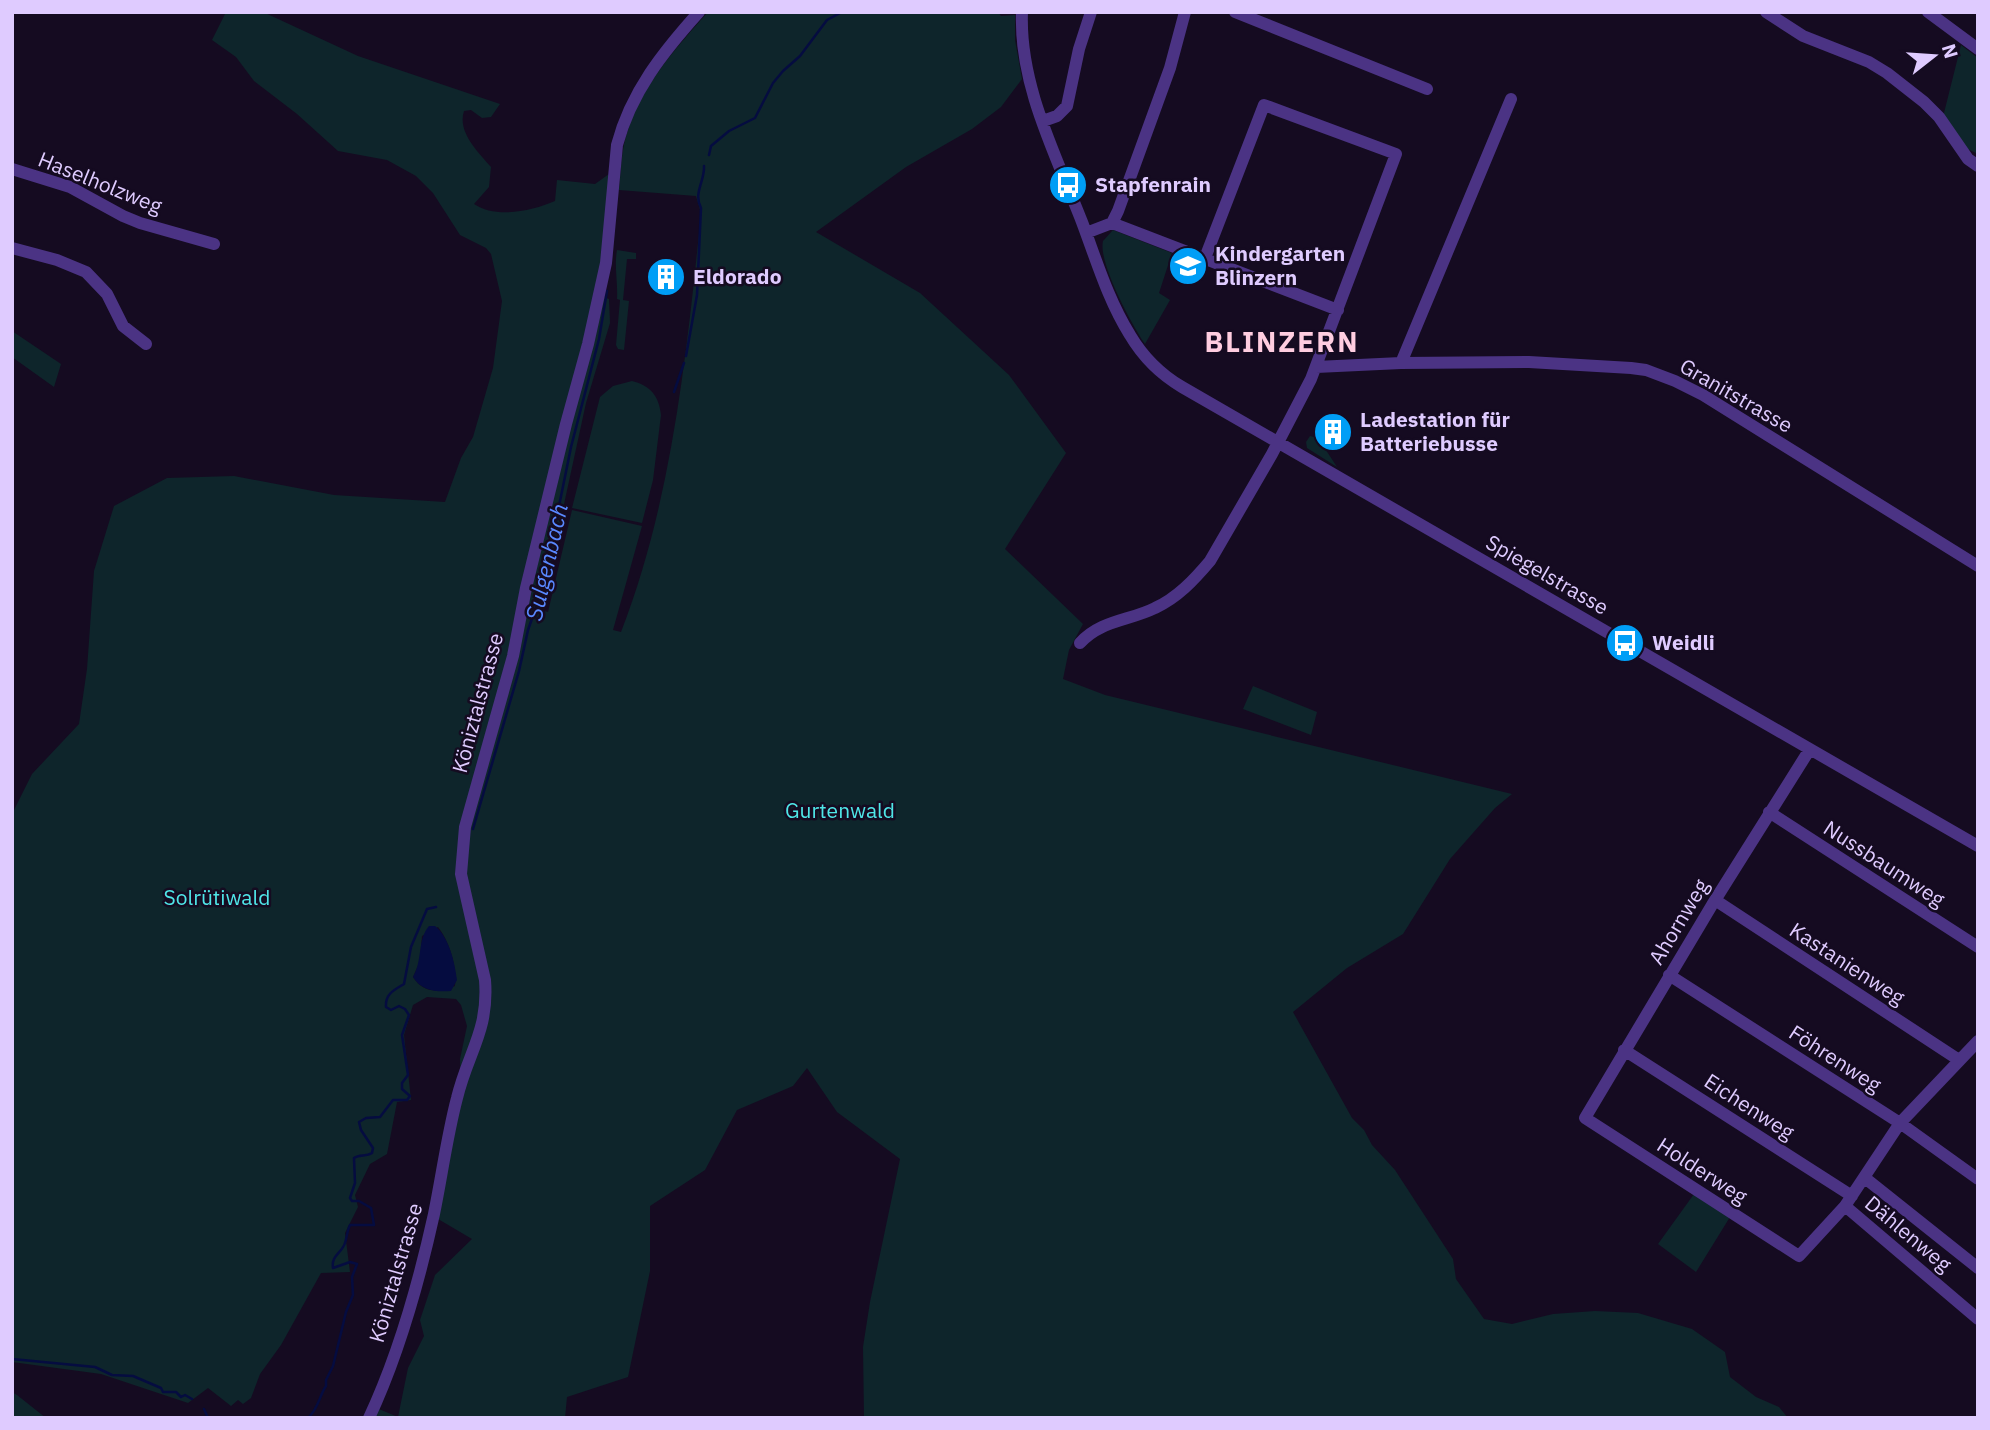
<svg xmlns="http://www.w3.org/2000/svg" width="1990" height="1430" font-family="'IBM Plex Sans',sans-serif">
  <rect width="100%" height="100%" fill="#150b21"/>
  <path fill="#0e252b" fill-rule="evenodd" d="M 226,12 L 263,12 L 358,56 L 500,104 L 491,117 L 482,118 L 471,110 L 464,111 C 457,132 478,152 491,167 L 489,187 L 474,204 C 496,219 532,211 555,201 L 557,180 L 595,184 L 609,174 L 599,295 L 609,299 L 610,323 L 586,403 L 541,610 L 548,612 L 572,510 L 642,526 L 613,630 L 621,632 C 672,501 687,352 701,213 L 696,196 L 619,190 C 621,171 621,149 628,130 C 643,84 676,48 708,12 L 998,12 L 1001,16 L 1015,15 L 1015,40 L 1022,79 L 1001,107 L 972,129 L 906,167 L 816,232 L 920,293 L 1009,375 L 1066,453 L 1005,549 L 1083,624 L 1069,650 L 1063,679 L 1105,695 L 1512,794 L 1495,808 L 1450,859 L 1403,934 L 1347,968 L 1293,1012 L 1352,1118 L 1364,1130 L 1372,1145 L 1395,1170 L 1453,1259 L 1456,1279 L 1484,1319 L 1512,1324 L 1553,1314 L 1595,1311 L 1638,1313 L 1692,1329 L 1725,1352 L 1730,1377 L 1756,1397 L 1779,1407 L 1788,1418 L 866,1418 L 864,1417 L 863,1347 L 870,1302 L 900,1159 L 837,1112 L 807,1068 L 793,1086 L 737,1110 L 705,1170 L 650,1206 L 650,1271 L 628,1377 L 567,1397 L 565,1418 L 368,1418 L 374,1407 L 398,1417 L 408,1368 L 424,1336 L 420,1320 L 435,1275 L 472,1239 L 433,1216 L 461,1082 L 460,1059 L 467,1026 L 461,1005 L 456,999 L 427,997 L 413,1005 L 404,1035 L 411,1100 L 397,1102 L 387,1154 L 370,1164 L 355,1195 L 358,1207 L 345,1233 L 350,1272 L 321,1273 L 281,1345 L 260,1374 L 251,1398 L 243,1404 L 238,1400 L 231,1406 L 208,1388 L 188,1403 L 101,1374 L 12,1362 L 12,814 L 32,774 L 79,724 L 87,669 L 94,571 L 114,506 L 167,478 L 234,476 L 334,495 L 445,502 L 461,458 L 473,437 L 493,368 L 502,301 L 491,254 L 486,248 L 460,235 L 433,193 L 416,176 L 387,160 L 338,151 L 297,114 L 254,81 L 236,57 L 212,40 ZM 438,927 C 450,942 457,967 455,986 C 438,993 423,993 413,977 L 420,961 L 422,936 Z
    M 1961,45 L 1978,58 L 1978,154 L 1959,145 L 1943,117 Z
    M 1113,230 L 1172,253 L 1159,293 L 1170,300 L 1145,344 C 1132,325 1098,263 1103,241 Z
    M 617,250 L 636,253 L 636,259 L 627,259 L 623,300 L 629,301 L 624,350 L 618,349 L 616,345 L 620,300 L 617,299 C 618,282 614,267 617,250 Z
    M 12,331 L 61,364 L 54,387 L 12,357 Z
    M 632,381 C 651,386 659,396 661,415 L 653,480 L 642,523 L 572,508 L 600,397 L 613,386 Z
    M 1310,436 L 1318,438 L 1337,467 L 1307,448 L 1306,442 Z
    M 1253,686 L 1317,712 L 1311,735 L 1243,709 Z
    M 1694,1194 L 1730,1217 L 1696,1272 L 1658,1244 Z
    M 12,1392 L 17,1395 L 46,1418 L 12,1418 Z"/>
  <path fill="#050c40" d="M 429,926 L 435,926 C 449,937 455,963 457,980 L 451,991 C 435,992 422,991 413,977 C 423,960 417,940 429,926 Z"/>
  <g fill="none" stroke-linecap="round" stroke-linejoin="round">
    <path stroke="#050c40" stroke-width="2.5" d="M 711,146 L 729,131 L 755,118 L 773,83 L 783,71 L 800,56 L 827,20 L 842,12
      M 709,155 L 711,146
      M 686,356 L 697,295 L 701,208 C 693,193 705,181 704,166
      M 674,392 L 684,363
      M 473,829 L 519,671 L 528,630 L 542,590 L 571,447 L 599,339 L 607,291
      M 12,1359 L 95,1367 L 112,1375 L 133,1376 L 161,1388 L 163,1392 L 176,1392 L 181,1397 L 185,1395 L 192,1399
      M 204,1409 L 208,1418
      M 308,1418 C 319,1408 319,1396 326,1386 L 326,1380 L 333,1366 L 346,1312 L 353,1295 L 352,1277 L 357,1264 L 350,1262 L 333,1268 C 331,1255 342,1253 345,1243 C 347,1237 347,1231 350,1225 L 374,1225 L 371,1208 L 359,1201 L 352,1201 L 350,1198 L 355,1183 L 354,1158 C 360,1154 366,1157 372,1153 L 373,1148 L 361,1130 L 359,1122 L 366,1118 L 380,1117 L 393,1100 L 407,1100 L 410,1096 L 402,1089 L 402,1083 L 408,1075 L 402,1035 L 409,1015 L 405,1009 L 399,1006 L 391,1010 L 386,1007 C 385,994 394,990 404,984 L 411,947 L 427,909 L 436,907"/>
    <path stroke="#4b3384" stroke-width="12" d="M 1022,12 C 1019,85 1056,155 1082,222 C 1096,259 1108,300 1130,335 C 1143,357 1160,374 1182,387 L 1978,846
      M 1235,12 L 1427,89
      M 1766,12 L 1803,36 L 1869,62 L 1887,73 L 1924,102 L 1939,117 L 1968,159 L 1978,166
      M 1928,12 L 1978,49
      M 1043,121 L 1057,116 L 1067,106 L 1079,49 L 1091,12
      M 12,169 L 70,187 L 123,216 L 140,223 L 214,244
      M 1112,223 L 1338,310
      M 1086,233 L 1112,223 L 1118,211 L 1170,68 L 1185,12
      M 12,248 L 57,260 L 86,272 L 107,294 L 123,326 L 146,344
      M 1401,363 L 1511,99
      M 1316,367 L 1401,363 L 1529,362 L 1631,368 L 1646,370 L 1675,381 L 1703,395 L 1978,566
      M 1080,643 C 1101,620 1129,621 1155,608 C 1177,598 1194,580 1210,561 L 1272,454 L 1311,379 L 1396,154 L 1264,105 L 1205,258
      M 1810,749 L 1712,905 L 1585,1118 L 1799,1256 L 1845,1206 L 1900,1123 L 1978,1041
      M 1769,812 L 1978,947
      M 1715,900 L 1959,1060
      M 1669,975 L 1900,1123 L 1978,1179
      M 1624,1050 L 1852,1196
      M 1865,1178 L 1978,1268
      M 1845,1206 L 1978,1319
      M 369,1418 C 399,1354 419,1282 434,1214 C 442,1175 447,1136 457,1098 C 468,1052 489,1031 485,980 L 461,874 L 465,827 L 513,656 L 526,588 L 566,424 L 588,344 L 606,263 L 617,145 C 631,92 663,52 699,12"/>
  </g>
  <defs>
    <symbol id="bus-disc" viewBox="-11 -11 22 22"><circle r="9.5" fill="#009ef6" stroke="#150b21"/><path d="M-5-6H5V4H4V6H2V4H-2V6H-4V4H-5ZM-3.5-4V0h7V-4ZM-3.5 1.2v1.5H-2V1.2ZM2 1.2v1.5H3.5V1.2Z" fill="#fff"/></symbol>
    <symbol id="school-disc" viewBox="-11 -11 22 22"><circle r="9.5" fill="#009ef6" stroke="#150b21"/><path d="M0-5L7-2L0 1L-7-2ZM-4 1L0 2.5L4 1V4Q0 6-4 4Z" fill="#fff"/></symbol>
    <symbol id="building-disc" viewBox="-11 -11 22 22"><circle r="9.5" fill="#009ef6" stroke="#150b21"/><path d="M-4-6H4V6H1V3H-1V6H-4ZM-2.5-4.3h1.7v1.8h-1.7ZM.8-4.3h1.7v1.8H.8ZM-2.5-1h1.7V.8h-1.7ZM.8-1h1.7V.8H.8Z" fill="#fff"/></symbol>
  </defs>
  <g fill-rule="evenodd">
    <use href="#bus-disc" x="1046" y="163" width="44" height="44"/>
    <use href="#school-disc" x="1166" y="244" width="44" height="44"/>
    <use href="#building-disc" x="644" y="255" width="44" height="44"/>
    <use href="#building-disc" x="1311" y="410" width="44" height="44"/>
    <use href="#bus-disc" x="1603" y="621" width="44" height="44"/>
  </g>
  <g text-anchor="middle" stroke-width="5" stroke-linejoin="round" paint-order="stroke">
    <g font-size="21" fill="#dfcbff" stroke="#150b21">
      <text transform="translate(100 183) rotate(22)" y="7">Haselholzweg</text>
      <text transform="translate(1736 396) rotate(30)" y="7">Granitstrasse</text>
      <text transform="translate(1547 575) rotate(30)" y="7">Spiegelstrasse</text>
      <text transform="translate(478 703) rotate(-75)" y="7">Köniztalstrasse</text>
      <text transform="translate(1884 864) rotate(33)" y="7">Nussbaumweg</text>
      <text transform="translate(1679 922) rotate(-59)" y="7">Ahornweg</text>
      <text transform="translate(1847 964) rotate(33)" y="7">Kastanienweg</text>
      <text transform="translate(1835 1059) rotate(33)" y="7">Föhrenweg</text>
      <text transform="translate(1749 1107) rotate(33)" y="7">Eichenweg</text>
      <text transform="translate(1702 1171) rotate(33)" y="7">Holderweg</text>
      <text transform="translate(1908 1234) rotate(40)" y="7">Dählenweg</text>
      <text transform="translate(396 1273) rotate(-74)" y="7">Köniztalstrasse</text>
    </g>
    <g font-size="21" font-weight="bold" fill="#dfcbff" stroke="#150b21" text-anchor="start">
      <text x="1095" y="192">Stapfenrain</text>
      <text x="1215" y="261">Kindergarten<tspan x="1215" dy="24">Blinzern</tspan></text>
      <text x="693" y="284">Eldorado</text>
      <text x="1360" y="427">Ladestation für<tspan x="1360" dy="24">Batteriebusse</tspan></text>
      <text x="1652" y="650">Weidli</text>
    </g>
    <g font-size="21" fill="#4fe6e8" stroke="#150b21">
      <text x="840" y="818">Gurtenwald</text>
      <text x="217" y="905">Solrütiwald</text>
    </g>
    <g font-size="23" font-style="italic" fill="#5988ff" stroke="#150b21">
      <text transform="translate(547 562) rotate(-77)" y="8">Sulgenbach</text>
    </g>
    <g font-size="28" font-weight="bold" letter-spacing="2" fill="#ffcde0" stroke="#150b21">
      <text x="1282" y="352">BLINZERN</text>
    </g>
  </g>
  <rect width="1990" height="1430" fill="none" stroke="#dfcbff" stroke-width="28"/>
  <g transform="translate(1934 56) rotate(73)" stroke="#150b21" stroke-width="5" paint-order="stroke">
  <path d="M0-5L12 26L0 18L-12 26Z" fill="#dfcbff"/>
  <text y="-10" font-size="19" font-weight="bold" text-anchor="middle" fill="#dfcbff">N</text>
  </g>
</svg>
